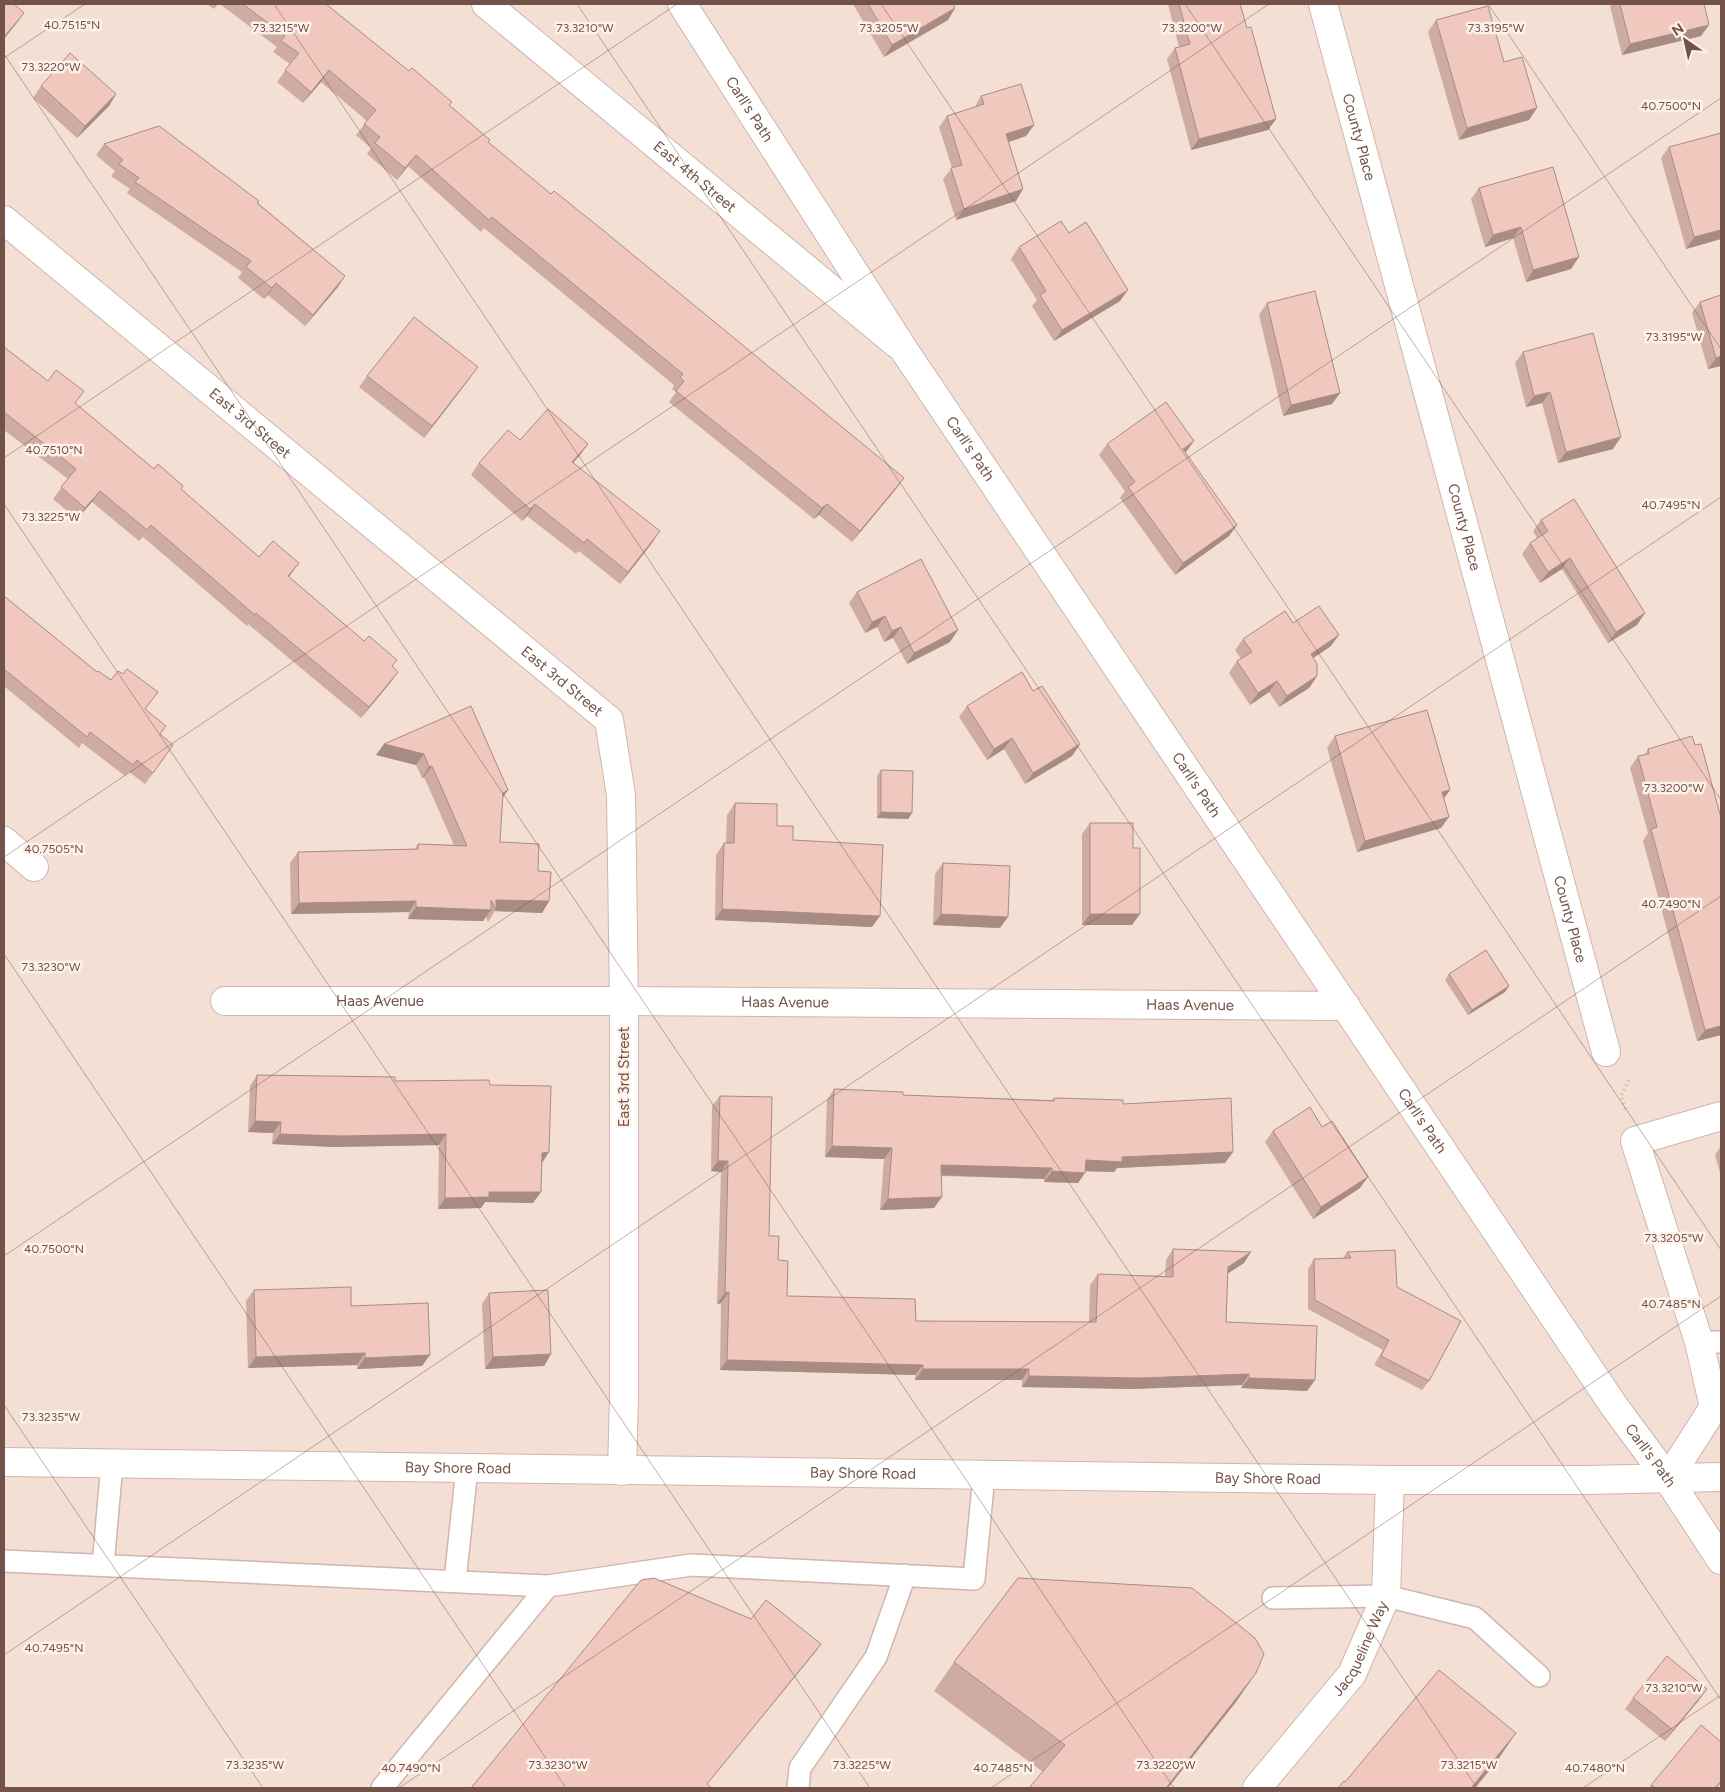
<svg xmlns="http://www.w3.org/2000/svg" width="1725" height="1792" font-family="Figtree,sans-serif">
  <rect width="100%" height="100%" fill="#fceee4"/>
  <path fill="#f3dfd3" d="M 4,4 L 1721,4 L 1721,1788 L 4,1788 Z"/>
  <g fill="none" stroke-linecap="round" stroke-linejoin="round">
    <defs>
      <path id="service" d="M 1699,1342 L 1721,1342
        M 4,1561 L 548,1586 L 382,1788
        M 103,1565 L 112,1464
        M 455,1581 L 467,1468
        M 548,1586 L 691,1565 L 974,1579 L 984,1475
        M 1273,1598 L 1386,1596 L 1475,1618 L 1539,1676
        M 798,1788 L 800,1768 L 876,1657 L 905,1575"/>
      <g id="minor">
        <path id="s1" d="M 486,4 L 897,344"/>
        <path id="s2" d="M 1323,4 L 1606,1052"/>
        <path id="s3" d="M 4,220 L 609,720 L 621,795 L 624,1001 L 624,1397 L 622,1471"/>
        <path d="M 4,841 L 34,867"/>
        <path id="s4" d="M 225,1001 L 624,1001 L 1346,1006"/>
        <path d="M 1668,1479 L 1714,1407 L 1699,1342 L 1635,1141 L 1721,1116"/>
        <path id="s5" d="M 1257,1788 L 1352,1674 L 1386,1596 L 1390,1480"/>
      </g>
      <g id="tertiary">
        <path id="s6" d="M 682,4 L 904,350 L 1614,1406 L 1668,1479 L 1721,1560"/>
      </g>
      <g id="secondary">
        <path id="s7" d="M 4,1462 L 1390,1480 L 1587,1480 L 1721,1477"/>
      </g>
    </defs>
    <use href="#service" stroke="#cfb6ae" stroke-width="24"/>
    <use href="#minor" stroke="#cfb6ae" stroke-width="30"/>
    <use href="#tertiary" stroke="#cfb6ae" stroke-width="30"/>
    <use href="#secondary" stroke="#d2b5ab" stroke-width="30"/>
    <path stroke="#d5aba0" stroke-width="3" stroke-dasharray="1 4" stroke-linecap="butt" d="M 1625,1109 L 1621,1096 L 1629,1080"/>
    <use href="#service" stroke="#fff" stroke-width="21"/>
    <use href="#minor" stroke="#fff" stroke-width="28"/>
    <use href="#tertiary" stroke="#fff" stroke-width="28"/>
    <use href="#secondary" stroke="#fff" stroke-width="28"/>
  </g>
  <path fill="#ceaca3" d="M 207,4 L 218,4 L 214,9 Z
    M 220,4 L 326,4 L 450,106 L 488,143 L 896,489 L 852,542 L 819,515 L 814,519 L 669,402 L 676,392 L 672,389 L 674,385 L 484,228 L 481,232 L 408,166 L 397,180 L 367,154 L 371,148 L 356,135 L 367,121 L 321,82 L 303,103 L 277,82 L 290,64 L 273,52 L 277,47 Z
    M 853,4 L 953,4 L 955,8 L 948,20 L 884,57 Z
    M 1168,4 L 1240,4 L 1247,28 L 1276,119 L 1268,130 L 1191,150 L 1167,59 L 1175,48 L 1179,47 Z
    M 1612,4 L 1704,4 L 1701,36 L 1622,55 L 1610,6 Z
    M 1436,20 L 1504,62 L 1529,120 L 1459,140 L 1428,32 Z
    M 41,86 L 116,94 L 109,106 L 77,138 L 33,98 Z
    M 981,96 L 1034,125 L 1026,136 L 1008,142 L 1016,201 L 956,220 L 943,179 L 952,168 L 939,127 L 947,116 L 974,108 Z
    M 1721,133 L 1721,239 L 1686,249 L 1661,158 L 1669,147 Z
    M 104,144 L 258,203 L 345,276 L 337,288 L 305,326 L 268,295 L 264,299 L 238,278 L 242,272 L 127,193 L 130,189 L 111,176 L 115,171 L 96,155 Z
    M 1479,188 L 1571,269 L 1526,282 L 1513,238 L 1485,247 L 1471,199 Z
    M 1069,233 L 1120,301 L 1054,341 L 1032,306 L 1037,300 L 1011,259 L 1019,247 Z
    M 1721,295 L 1721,366 L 1708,369 L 1692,313 L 1700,302 Z
    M 1267,303 L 1340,393 L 1332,404 L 1283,416 L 1259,315 Z
    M 4,347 L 75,403 L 154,469 L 181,489 L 259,557 L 291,574 L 289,577 L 392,666 L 390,683 L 361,718 L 248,624 L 247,626 L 143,537 L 139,541 L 92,502 L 77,519 L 53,499 L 68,479 L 4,430 Z
    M 1523,352 L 1613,449 L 1558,463 L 1542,403 L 1526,407 L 1515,363 Z
    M 367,376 L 470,378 L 424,438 L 359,387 Z
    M 520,440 L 588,444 L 580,455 L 573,463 L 652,543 L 620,584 L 579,551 L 576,554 L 527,516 L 522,521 L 471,475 L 479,463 Z
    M 1107,444 L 1185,453 L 1237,525 L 1229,536 L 1175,575 L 1120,498 L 1125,491 L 1099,455 Z
    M 1541,520 L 1637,625 L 1608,643 L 1562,569 L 1540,583 L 1522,554 L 1530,543 L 1537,538 L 1533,531 Z
    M 857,592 L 950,642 L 907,664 L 893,638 L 884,642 L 877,627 L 865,633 L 849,603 Z
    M 4,596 L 97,672 L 111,680 L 123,674 L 158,692 L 145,709 L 160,735 L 165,757 L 145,784 L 129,772 L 125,776 L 82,743 L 79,748 L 4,686 Z
    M 1293,623 L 1331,646 L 1313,658 L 1317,676 L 1309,688 L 1279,707 L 1269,692 L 1250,705 L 1229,673 L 1237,661 L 1241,659 L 1235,650 L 1243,639 Z
    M 1033,691 L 1080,744 L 1072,756 L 1025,784 L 1004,749 L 987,760 L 959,717 L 967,706 Z
    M 471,706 L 508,790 L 502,799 L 500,842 L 538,871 L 549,901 L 542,913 L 495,911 L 488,922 L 486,917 L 483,921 L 408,919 L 409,912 L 291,914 L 290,863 L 298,852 L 415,849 L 418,844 L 454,845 L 424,777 L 422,778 L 416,765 L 376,755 L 384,744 Z
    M 1335,736 L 1450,790 L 1444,798 L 1441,828 L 1357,852 L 1327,748 Z
    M 1648,749 L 1721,1035 L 1697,1041 L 1643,841 L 1648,833 L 1630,768 L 1638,756 L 1645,755 Z
    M 881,770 L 912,813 L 908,819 L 877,818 L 877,776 Z
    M 735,803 L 777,826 L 793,840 L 872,927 L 715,920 L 716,855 L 724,843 L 726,843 L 727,815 Z
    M 1090,823 L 1133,848 L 1132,925 L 1082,925 L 1082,834 Z
    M 943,863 L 1000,928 L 933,925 L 935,874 Z
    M 1449,974 L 1509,986 L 1505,992 L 1468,1015 L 1445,980 Z
    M 257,1075 L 490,1085 L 542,1163 L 533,1203 L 485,1202 L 481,1208 L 438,1209 L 439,1145 L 334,1147 L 272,1144 L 273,1133 L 248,1132 L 250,1086 Z
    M 834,1089 L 903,1095 L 1052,1100 L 1054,1098 L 1123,1104 L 1233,1152 L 1225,1163 L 1117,1168 L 1114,1172 L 1085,1171 L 1078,1183 L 1044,1182 L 1044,1179 L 942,1176 L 934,1208 L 880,1210 L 884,1159 L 825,1157 L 827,1100 Z
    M 720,1096 L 778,1260 L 787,1296 L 916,1321 L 1089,1322 L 1090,1285 L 1098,1274 L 1165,1276 L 1166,1260 L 1173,1249 L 1244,1263 L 1228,1273 L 1226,1322 L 1315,1380 L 1307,1391 L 1241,1388 L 1242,1385 L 1132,1389 L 1022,1387 L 1022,1380 L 915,1380 L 915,1375 L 720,1370 L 721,1303 L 717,1304 L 721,1172 L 711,1171 L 712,1106 Z
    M 1322,1127 L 1360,1188 L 1313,1219 L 1265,1142 L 1273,1131 Z
    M 1721,1146 L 1721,1176 L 1715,1155 Z
    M 1347,1252 L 1397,1287 L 1429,1381 L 1422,1390 L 1374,1365 L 1383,1350 L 1308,1309 L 1308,1269 L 1314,1259 L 1343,1258 Z
    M 254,1290 L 351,1306 L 422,1366 L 357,1369 L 357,1365 L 248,1368 L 246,1301 Z
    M 489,1293 L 551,1354 L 544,1366 L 485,1369 L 482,1304 Z
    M 954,1662 L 1236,1702 L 1043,1772 L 934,1691 Z
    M 1707,1689 L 1699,1700 L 1665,1741 L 1625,1709 L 1633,1698 Z
    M 1721,1783 L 1717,1788 L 1649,1788 L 1651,1785 Z"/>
  <path fill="#a88c84" d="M 955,8 L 948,20 L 884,57 L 892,45 Z
    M 24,13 L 16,24 L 4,39 L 4,37 Z
    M 1709,25 L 1701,36 L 1622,55 L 1630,44 Z
    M 329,70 L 321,82 L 303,103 L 311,92 Z
    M 116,94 L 109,106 L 77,138 L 85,126 Z
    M 1537,108 L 1529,120 L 1459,140 L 1467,128 Z
    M 1276,119 L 1268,130 L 1191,150 L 1199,139 Z
    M 1034,125 L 1026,136 L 998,146 L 1006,134 Z
    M 416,155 L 408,166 L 397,180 L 405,168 Z
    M 1023,189 L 1016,201 L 956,220 L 964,209 Z
    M 1521,227 L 1513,238 L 1485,247 L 1493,235 Z
    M 1721,230 L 1721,239 L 1686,249 L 1694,237 Z
    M 1579,257 L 1571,269 L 1526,282 L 1533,270 Z
    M 345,276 L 337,288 L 305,326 L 313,315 Z
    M 276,283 L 268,295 L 264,299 L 272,288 Z
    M 1128,290 L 1120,301 L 1054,341 L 1062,330 Z
    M 1721,356 L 1721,366 L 1708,369 L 1716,358 Z
    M 478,367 L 470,378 L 424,438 L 432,426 Z
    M 1550,392 L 1542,403 L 1526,407 L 1534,396 Z
    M 1340,393 L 1332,404 L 1283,416 L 1291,405 Z
    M 1621,437 L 1613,449 L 1558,463 L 1566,452 Z
    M 1194,441 L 1186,452 L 1175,461 L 1183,449 Z
    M 588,444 L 580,455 L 564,473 L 572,462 Z
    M 904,478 L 896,489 L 852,542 L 860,531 Z
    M 100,491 L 92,502 L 77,519 L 85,508 Z
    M 535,504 L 527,516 L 522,521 L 530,509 Z
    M 827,504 L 819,515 L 814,519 L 822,508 Z
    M 1237,525 L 1229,536 L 1175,575 L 1183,563 Z
    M 660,531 L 652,543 L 620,584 L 628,572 Z
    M 1570,558 L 1562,569 L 1540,583 L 1548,572 Z
    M 299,563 L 291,574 L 280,588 L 288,576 Z
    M 1645,613 L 1637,625 L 1608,643 L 1616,632 Z
    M 885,616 L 877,627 L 865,633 L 872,622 Z
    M 901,627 L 893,638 L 884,642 L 892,631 Z
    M 958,630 L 950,642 L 907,664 L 914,653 Z
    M 1339,635 L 1331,646 L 1303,665 L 1311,654 Z
    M 398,672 L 390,683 L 361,718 L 369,707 Z
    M 1317,676 L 1309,688 L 1279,707 L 1287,696 Z
    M 1277,681 L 1269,692 L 1250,705 L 1258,693 Z
    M 1012,738 L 1004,749 L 987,760 L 994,749 Z
    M 384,744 L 424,754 L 416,765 L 376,755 Z
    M 1080,744 L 1072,756 L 1025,784 L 1033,773 Z
    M 432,766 L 424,777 L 422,778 L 429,767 Z
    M 508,790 L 500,801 L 503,793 Z
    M 1450,790 L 1442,801 L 1442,792 Z
    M 881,812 L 912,813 L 908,819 L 877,818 Z
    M 1449,817 L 1441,828 L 1357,852 L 1365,841 Z
    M 496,900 L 549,901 L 542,913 L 495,911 Z
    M 416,901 L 409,912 L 291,914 L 299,903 Z
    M 416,907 L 491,910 L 483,921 L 408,919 Z
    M 722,909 L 880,916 L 872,927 L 715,920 Z
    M 941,914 L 1008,917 L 1000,928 L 933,925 Z
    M 1090,914 L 1140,914 L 1132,925 L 1082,925 Z
    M 1509,986 L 1505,992 L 1468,1015 L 1472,1010 Z
    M 1721,1026 L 1721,1035 L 1697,1041 L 1705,1030 Z
    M 255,1121 L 281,1122 L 273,1133 L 248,1132 Z
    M 280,1134 L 446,1134 L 439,1145 L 334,1147 L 272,1144 Z
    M 832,1146 L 892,1148 L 884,1159 L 825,1157 Z
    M 549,1152 L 542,1163 L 542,1153 Z
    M 1233,1152 L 1225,1163 L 1117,1168 L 1114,1172 L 1078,1171 L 1086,1160 L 1122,1157 Z
    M 718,1161 L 728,1161 L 721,1172 L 711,1171 Z
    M 941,1165 L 1052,1168 L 1044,1179 L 934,1175 Z
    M 1052,1171 L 1085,1173 L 1078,1183 L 1044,1182 Z
    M 1368,1177 L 1360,1188 L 1313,1219 L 1321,1207 Z
    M 489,1192 L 541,1192 L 533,1203 L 485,1202 L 481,1208 L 438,1209 L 445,1198 Z
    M 942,1197 L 934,1208 L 880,1210 L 888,1199 Z
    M 1251,1252 L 1244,1263 L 1221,1278 L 1228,1267 Z
    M 729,1292 L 721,1303 L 717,1304 L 725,1293 Z
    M 365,1353 L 357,1365 L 248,1368 L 256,1357 Z
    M 551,1354 L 544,1366 L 485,1369 L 493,1357 Z
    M 430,1355 L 422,1366 L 357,1369 L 365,1358 Z
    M 727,1360 L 923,1365 L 915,1375 L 720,1370 Z
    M 923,1369 L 1029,1369 L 1022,1380 L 915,1380 Z
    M 1249,1374 L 1242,1385 L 1132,1389 L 1022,1387 L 1029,1376 Z
    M 1249,1378 L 1315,1380 L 1307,1391 L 1241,1388 Z
    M 821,1644 L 817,1650 L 704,1788 Z
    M 1256,1673 L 1236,1702 L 1168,1788 L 1166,1788 Z
    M 1707,1689 L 1699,1700 L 1665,1741 L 1673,1730 Z
    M 1516,1733 L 1495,1764 L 1475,1788 L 1471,1788 Z"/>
  <path fill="#f0c8bd" stroke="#a88c84" d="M 4,4 L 14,4 L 24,13 L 4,37 Z
    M 243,4 L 326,4 L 409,71 L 412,68 L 452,102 L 449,105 L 490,140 L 488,142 L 551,194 L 554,191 L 604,231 L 904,478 L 860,531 L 827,504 L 822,508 L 676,391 L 684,381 L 680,377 L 683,374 L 492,217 L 489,220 L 416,155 L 405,168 L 375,143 L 380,137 L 364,124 L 376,110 L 329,70 L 311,92 L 285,70 L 299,53 L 281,41 L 285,36 Z
    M 868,4 L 953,4 L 955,8 L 892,45 Z
    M 1179,4 L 1240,4 L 1247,28 L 1251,27 L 1276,119 L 1199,139 L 1175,48 L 1190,44 Z
    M 1620,4 L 1704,4 L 1709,25 L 1630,44 Z
    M 1488,6 L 1504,62 L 1522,57 L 1537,108 L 1467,128 L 1436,20 Z
    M 70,53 L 116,94 L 85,126 L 41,86 Z
    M 1021,84 L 1034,125 L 1006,134 L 1023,189 L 964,209 L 951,168 L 962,165 L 947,116 L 984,104 L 981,96 Z
    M 159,126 L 259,201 L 257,203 L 345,276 L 313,315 L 276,283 L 272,288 L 246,267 L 251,261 L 135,182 L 139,178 L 119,164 L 123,160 L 104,144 Z
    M 1721,133 L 1721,230 L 1694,237 L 1669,147 Z
    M 1553,167 L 1579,257 L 1533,270 L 1521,227 L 1493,235 L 1479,188 Z
    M 1061,221 L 1069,233 L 1086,222 L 1128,290 L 1062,330 L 1040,295 L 1046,291 L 1019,247 Z
    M 1315,291 L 1340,393 L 1291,405 L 1267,303 Z
    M 1721,295 L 1721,356 L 1716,358 L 1700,302 Z
    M 414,317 L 478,367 L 432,426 L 367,376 Z
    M 1593,333 L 1621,437 L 1566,452 L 1550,392 L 1534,396 L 1523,352 Z
    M 4,347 L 48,381 L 56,370 L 84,391 L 75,403 L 154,469 L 158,464 L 183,486 L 181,489 L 259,557 L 273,541 L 299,563 L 288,576 L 364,641 L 369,636 L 397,660 L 392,666 L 398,672 L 369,707 L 256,613 L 255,615 L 151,525 L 147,530 L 100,491 L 85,508 L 61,487 L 76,469 L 4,412 Z
    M 1166,402 L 1194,441 L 1183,449 L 1237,525 L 1183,563 L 1128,487 L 1135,482 L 1107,444 Z
    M 548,409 L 588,444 L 572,462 L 660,531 L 628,572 L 587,539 L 584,543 L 535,504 L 530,509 L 479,463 L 508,430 L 520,440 Z
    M 1574,499 L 1645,613 L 1616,632 L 1570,558 L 1548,572 L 1530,543 L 1548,531 L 1541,520 Z
    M 921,559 L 958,630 L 914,653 L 901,627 L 892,631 L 885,616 L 872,622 L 857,592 Z
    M 4,596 L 97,672 L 98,671 L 111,680 L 118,671 L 123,674 L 127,669 L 158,692 L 145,709 L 166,726 L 160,734 L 173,745 L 153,773 L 137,760 L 133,765 L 90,732 L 87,737 L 4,669 Z
    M 1319,606 L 1339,635 L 1311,654 L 1317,664 L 1317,676 L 1287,696 L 1277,681 L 1258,693 L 1237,661 L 1252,652 L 1243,639 L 1285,611 L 1293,623 Z
    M 1022,672 L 1033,691 L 1042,686 L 1080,744 L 1033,773 L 1012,738 L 994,749 L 967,706 Z
    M 471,706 L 508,790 L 503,793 L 500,842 L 539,844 L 538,871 L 551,872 L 549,901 L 496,900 L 496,910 L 491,900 L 491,910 L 416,907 L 416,901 L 299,903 L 298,852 L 418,849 L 418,844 L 467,846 L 432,766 L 429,767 L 424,754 L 384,744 Z
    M 1427,710 L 1450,790 L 1442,792 L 1449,817 L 1365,841 L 1335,736 Z
    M 1692,736 L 1695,745 L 1701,744 L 1721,818 L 1721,1026 L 1705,1030 L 1651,829 L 1657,827 L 1638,756 L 1649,754 L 1648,749 Z
    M 881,770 L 913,771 L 912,813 L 881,812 Z
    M 735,803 L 777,804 L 777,826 L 793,826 L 793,840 L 883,845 L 880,916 L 722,909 L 724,843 L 734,843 Z
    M 1090,823 L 1133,823 L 1133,848 L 1140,848 L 1140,914 L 1090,914 Z
    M 943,863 L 1010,866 L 1008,917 L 941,914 Z
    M 1486,950 L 1509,986 L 1472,1010 L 1449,974 Z
    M 257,1075 L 395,1077 L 395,1081 L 489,1080 L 490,1085 L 551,1086 L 549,1152 L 542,1153 L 541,1192 L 489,1192 L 489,1197 L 445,1198 L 446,1134 L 341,1136 L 280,1134 L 281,1122 L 255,1121 Z
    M 834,1089 L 903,1092 L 903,1095 L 1054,1101 L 1054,1098 L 1123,1100 L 1123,1104 L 1231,1098 L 1233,1152 L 1122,1157 L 1122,1162 L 1086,1160 L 1085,1173 L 1052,1171 L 1052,1168 L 941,1165 L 942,1197 L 888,1199 L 892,1148 L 832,1146 Z
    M 720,1096 L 772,1097 L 769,1236 L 779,1236 L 778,1260 L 788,1261 L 787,1296 L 915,1299 L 916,1321 L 1096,1322 L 1098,1274 L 1173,1277 L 1173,1249 L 1251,1252 L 1228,1267 L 1226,1322 L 1317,1326 L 1315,1380 L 1249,1378 L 1249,1374 L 1139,1378 L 1029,1376 L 1029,1369 L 923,1369 L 923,1365 L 727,1360 L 729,1292 L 725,1293 L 728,1161 L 718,1161 Z
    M 1310,1107 L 1322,1127 L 1332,1121 L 1368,1177 L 1321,1207 L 1273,1131 Z
    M 1395,1250 L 1397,1287 L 1461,1321 L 1429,1381 L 1381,1356 L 1389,1340 L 1315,1300 L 1314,1259 L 1351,1258 L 1347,1252 Z
    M 351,1287 L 351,1306 L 428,1303 L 430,1355 L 365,1358 L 365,1353 L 256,1357 L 254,1290 Z
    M 548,1290 L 551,1354 L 493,1357 L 489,1293 Z
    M 654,1578 L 751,1619 L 766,1600 L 821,1644 L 707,1784 L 712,1788 L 471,1788 L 641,1580 Z
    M 1018,1578 L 1192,1588 L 1255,1638 L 1264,1654 L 1256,1673 L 1166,1788 L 1029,1788 L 1065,1745 L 954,1662 Z
    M 1667,1656 L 1707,1689 L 1673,1730 L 1633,1698 Z
    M 1439,1670 L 1516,1733 L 1471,1788 L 1338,1788 L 1344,1781 L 1345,1782 Z
    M 1701,1725 L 1721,1742 L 1721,1781 L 1715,1788 L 1656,1788 L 1651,1785 Z"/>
  <path fill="none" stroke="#73524a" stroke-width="1" stroke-opacity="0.45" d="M 274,4 L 1477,1788M 577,4 L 1721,1700M 881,4 L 1721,1250M 1185,4 L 1721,800M 1488,4 L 1721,349M 4,54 L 1174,1788M 4,58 L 85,4M 4,458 L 677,4M 4,504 L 870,1788M 4,857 L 1269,4M 4,954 L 566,1788M 4,1256 L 1721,98M 4,1405 L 263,1788M 4,1655 L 1721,497M 399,1788 L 1721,896M 991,1788 L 1721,1296M 1583,1788 L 1721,1695"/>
  <g text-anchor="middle" stroke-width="5" stroke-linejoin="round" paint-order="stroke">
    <g font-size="15" fill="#73524a" stroke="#fef3ea">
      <text dy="5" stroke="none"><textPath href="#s6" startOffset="125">Carll's Path</textPath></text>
      <text dy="5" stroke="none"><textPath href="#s2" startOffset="138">County Place</textPath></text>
      <text dy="5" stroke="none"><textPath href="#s1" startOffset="271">East 4th Street</textPath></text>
      <text dy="5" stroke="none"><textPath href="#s3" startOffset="319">East 3rd Street</textPath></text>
      <text dy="5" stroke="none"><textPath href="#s6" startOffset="530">Carll's Path</textPath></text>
      <text dy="5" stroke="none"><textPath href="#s2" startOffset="542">County Place</textPath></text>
      <text dy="5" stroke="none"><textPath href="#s3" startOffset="724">East 3rd Street</textPath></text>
      <text dy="5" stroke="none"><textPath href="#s6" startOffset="935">Carll's Path</textPath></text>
      <text dy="5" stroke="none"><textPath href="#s2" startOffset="948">County Place</textPath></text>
      <text dy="5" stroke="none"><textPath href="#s4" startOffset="155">Haas Avenue</textPath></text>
      <text dy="5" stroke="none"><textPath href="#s4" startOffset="560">Haas Avenue</textPath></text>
      <text dy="5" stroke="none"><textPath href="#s4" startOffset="965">Haas Avenue</textPath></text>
      <text transform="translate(624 1077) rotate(-90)" y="5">East 3rd Street</text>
      <text dy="5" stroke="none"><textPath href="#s6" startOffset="1340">Carll's Path</textPath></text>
      <text dy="5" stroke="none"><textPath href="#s6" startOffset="1745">Carll's Path</textPath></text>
      <text dy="5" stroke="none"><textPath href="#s7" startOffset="454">Bay Shore Road</textPath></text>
      <text dy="5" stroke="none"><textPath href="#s7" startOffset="859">Bay Shore Road</textPath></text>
      <text dy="5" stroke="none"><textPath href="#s7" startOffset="1264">Bay Shore Road</textPath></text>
      <text dy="5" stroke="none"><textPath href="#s5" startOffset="175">Jacqueline Way</textPath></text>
    </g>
  </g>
  <g font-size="12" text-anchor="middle" fill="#73524a" stroke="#fef3ea" stroke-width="5" stroke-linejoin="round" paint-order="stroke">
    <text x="72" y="29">40.7515°N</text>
    <text x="281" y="32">73.3215°W</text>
    <text x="585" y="32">73.3210°W</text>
    <text x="889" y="32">73.3205°W</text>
    <text x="1192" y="32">73.3200°W</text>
    <text x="1496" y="32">73.3195°W</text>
    <text x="51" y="71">73.3220°W</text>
    <text x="1671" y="110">40.7500°N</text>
    <text x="1674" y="341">73.3195°W</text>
    <text x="54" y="454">40.7510°N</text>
    <text x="1671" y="509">40.7495°N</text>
    <text x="51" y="521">73.3225°W</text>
    <text x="1674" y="792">73.3200°W</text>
    <text x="54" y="853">40.7505°N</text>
    <text x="1671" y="908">40.7490°N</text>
    <text x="51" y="971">73.3230°W</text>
    <text x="1674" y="1242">73.3205°W</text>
    <text x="54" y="1253">40.7500°N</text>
    <text x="1671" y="1308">40.7485°N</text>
    <text x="51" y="1421">73.3235°W</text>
    <text x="54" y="1652">40.7495°N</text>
    <text x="1674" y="1692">73.3210°W</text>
    <text x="255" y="1769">73.3235°W</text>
    <text x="558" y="1769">73.3230°W</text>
    <text x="862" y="1769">73.3225°W</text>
    <text x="1166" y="1769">73.3220°W</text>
    <text x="1469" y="1769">73.3215°W</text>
    <text x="411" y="1772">40.7490°N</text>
    <text x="1003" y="1772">40.7485°N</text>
    <text x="1595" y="1772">40.7480°N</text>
  </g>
  <rect width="1725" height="1792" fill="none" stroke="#73524a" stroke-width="10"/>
  <g transform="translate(1685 40) rotate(326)" stroke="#fef3ea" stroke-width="4" paint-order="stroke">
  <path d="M0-4L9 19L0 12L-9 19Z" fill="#73524a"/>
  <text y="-8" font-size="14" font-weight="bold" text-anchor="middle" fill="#73524a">N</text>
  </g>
</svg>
